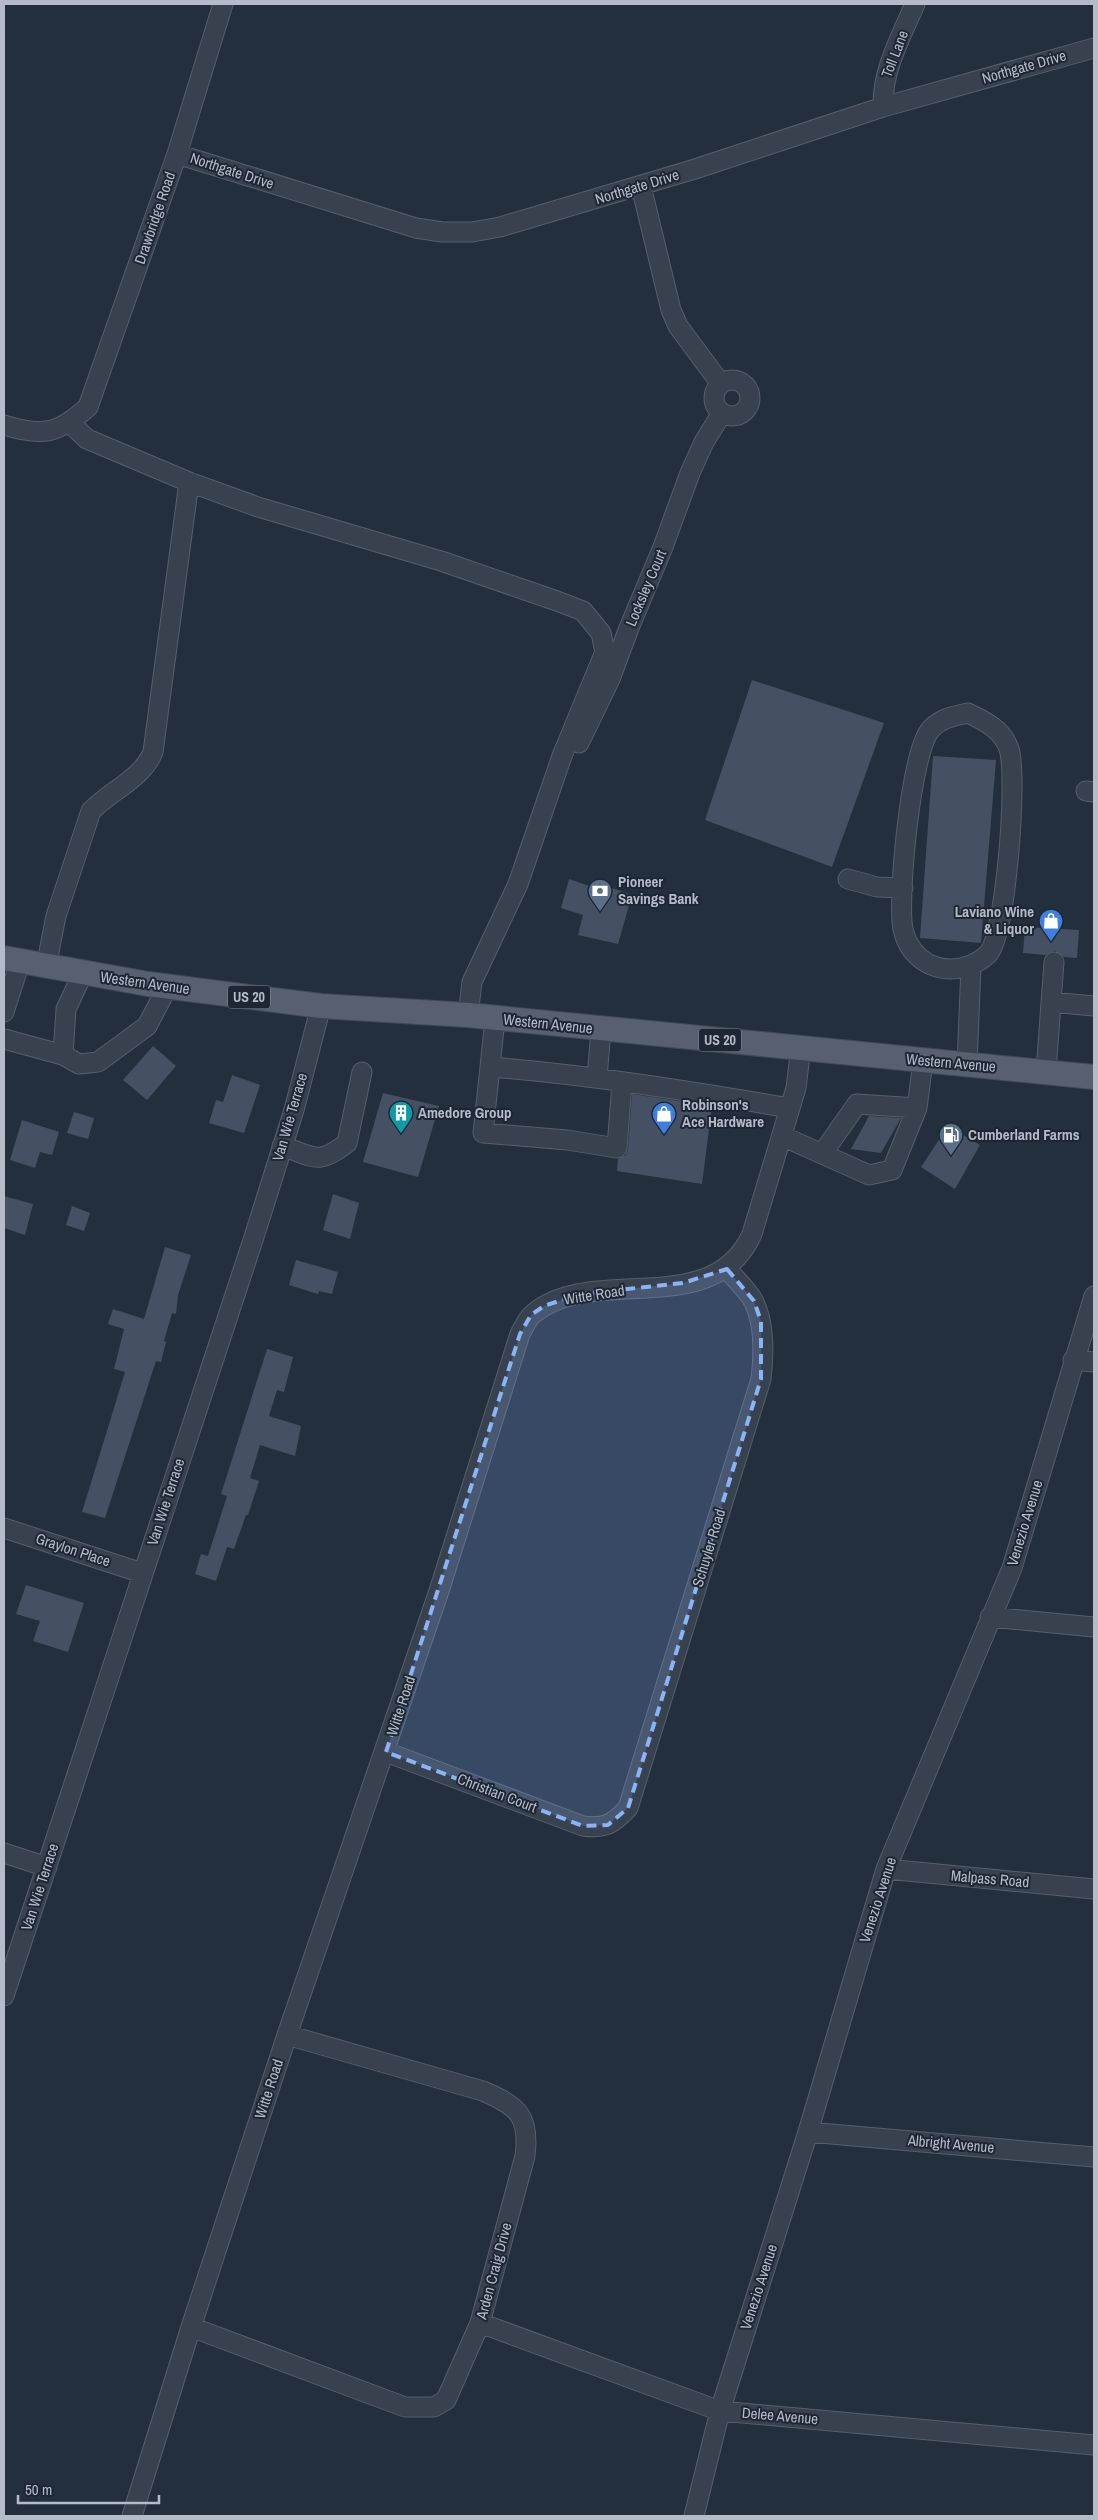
<svg xmlns="http://www.w3.org/2000/svg" width="1098" height="2520" font-family="'Archivo Narrow',sans-serif">
  <rect width="100%" height="100%" fill="#242f3e"/>
  <path fill="#455162" d="M 752,680 L 884,723 L 832,867 L 705,820 Z
    M 933,756 L 996,760 L 981,943 L 920,938 Z
    M 569,879 L 592,887 L 592,881 L 632,895 L 618,944 L 578,935 L 583,915 L 561,908 Z
    M 1025,927 L 1079,930 L 1077,958 L 1064,957 L 1055,951 L 1045,955 L 1023,953 Z
    M 153,1046 L 176,1066 L 147,1100 L 123,1080 Z
    M 232,1075 L 260,1085 L 244,1133 L 209,1123 L 216,1100 L 223,1102 Z
    M 383,1093 L 439,1106 L 418,1177 L 363,1162 Z
    M 632,1094 L 712,1106 L 702,1184 L 617,1171 L 618,1159 L 626,1155 L 628,1149 Z
    M 74,1112 L 94,1118 L 88,1139 L 67,1133 Z
    M 869,1116 L 901,1118 L 881,1153 L 851,1149 Z
    M 22,1120 L 59,1132 L 52,1155 L 40,1152 L 35,1168 L 10,1160 Z
    M 948,1126 L 980,1145 L 955,1189 L 921,1167 Z
    M 333,1194 L 359,1203 L 350,1239 L 323,1230 Z
    M 4,1196 L 33,1204 L 25,1235 L 4,1228 Z
    M 72,1206 L 90,1213 L 84,1231 L 66,1225 Z
    M 165,1247 L 191,1255 L 178,1295 L 176,1314 L 172,1313 L 164,1341 L 166,1342 L 161,1362 L 156,1361 L 105,1518 L 82,1512 L 125,1372 L 114,1369 L 124,1329 L 108,1324 L 113,1309 L 144,1319 Z
    M 296,1260 L 338,1272 L 332,1294 L 319,1291 L 318,1294 L 289,1285 Z
    M 267,1349 L 293,1357 L 284,1392 L 277,1390 L 269,1416 L 301,1426 L 295,1456 L 260,1445 L 250,1478 L 259,1481 L 248,1515 L 246,1515 L 234,1549 L 227,1547 L 216,1581 L 195,1574 L 201,1554 L 208,1556 L 227,1496 L 221,1494 Z
    M 26,1585 L 84,1603 L 68,1652 L 33,1641 L 40,1621 L 16,1614 Z"/>
  <g fill="none" stroke-linecap="round" stroke-linejoin="round">
    <defs>
      <path id="minor" d="M 883,107 C 882,70 901,37 915,4
        M 177,154 L 416,228 L 442,232 L 472,232 L 500,227 L 695,169 L 883,107 L 1094,48
        M 641,186 L 671,310 L 678,326 L 721,384
        M714 398a18 18 0 1 1 36 0a18 18 0 1 1-36 0Z
        M 4,425 C 42,437 58,434 88,407 L 177,154 L 223,4
        M 189,482 L 258,507 L 441,561 L 557,601 L 583,611 L 601,633 L 605,652 L 562,756 L 518,884 L 472,982 L 468,1015
        M 968,713 C 985,721 1003,730 1009,749 C 1018,776 1006,935 988,954 C 979,963 964,969 951,969 C 927,969 908,953 903,929 C 897,900 911,749 931,729 C 941,718 954,716 968,713 Z
        M 579,743 L 610,679 L 629,628 L 663,547 L 690,473 L 704,442 L 722,413
        M 1086,791 L 1094,792
        M 848,879 L 877,887 L 903,888
        M 46,967 L 56,916 L 91,811 C 111,790 142,779 153,752 L 189,482 L 87,439 L 70,423
        M 83,973 L 66,1009 L 63,1055 L 79,1064 L 98,1062 L 147,1026 L 168,986
        M 1051,1002 L 1094,1006
        M 4,1012 L 20,962
        M 4,1039 L 63,1055
        M 967,1065 L 971,966
        M 490,1067 L 495,1019
        M 1046,1072 L 1054,962
        M 597,1078 L 601,1030
        M 622,1082 L 617,1148 L 567,1140 L 483,1133 L 490,1067 C 590,1075 690,1091 790,1108
        M 917,1108 L 923,1061
        M 782,1136 L 869,1175 L 892,1170 L 917,1108 L 857,1104 L 822,1154
        M 282,1146 C 315,1157 317,1166 347,1143 L 362,1072
        M 1073,1360 L 1094,1362
        M 4,1528 L 142,1573
        M 990,1617 L 1094,1627
        M 386,1752 L 583,1826 C 605,1829 613,1824 628,1808 L 761,1379 C 764,1354 765,1325 754,1302 C 748,1290 735,1279 727,1269
        M 4,1853 L 47,1867
        M 886,1869 L 1094,1889
        M 4,1996 L 254,1237 L 294,1110 L 321,1006
        M 808,2132 L 1094,2157
        M 480,2323 L 720,2411 L 1094,2445
        M 191,2327 L 405,2407 L 434,2407 L 446,2400 L 480,2323 L 525,2156 C 530,2116 518,2106 483,2091 L 287,2035
        M 132,2516 L 191,2327 L 287,2035 L 439,1591 L 520,1334 C 524,1327 527,1319 533,1314 C 592,1263 713,1322 752,1234 L 796,1088 L 801,1047
        M 694,2516 L 720,2411 L 808,2132 L 886,1869 L 1012,1568 L 1094,1296"/>
      <path id="major" d="M 4,958 L 148,984 L 321,1006 L 468,1015 L 1094,1077"/>
    </defs>
    <use href="#minor" stroke="#565f6c" stroke-width="21"/>
    <use href="#major" stroke="#414a57" stroke-width="26"/>
    <use href="#minor" stroke="#38414e" stroke-width="19"/>
    <use href="#major" stroke="#56606e" stroke-width="24"/>
  </g>
  <path fill="#8ab4f8" fill-opacity="0.2" stroke="#8ab4f8" stroke-width="4" stroke-dasharray="10 6" stroke-linejoin="round" d="M 727,1269 L 754,1301 L 761,1321 L 761,1379 L 628,1808 L 608,1825 L 583,1826 L 386,1752 L 520,1334 L 531,1315 L 544,1306 L 580,1294 L 683,1283 Z"/>
  <defs>
    <symbol id="bank-pin" viewBox="-11 -11 22 30"><path d="M0 17L-7.5 6A9.5 9.5 0 1 1 7.5 6Z" fill="#5c6f8a" stroke="#1d2633"/><path d="M-6-4H6V4H-6ZM0-2.3a2.3 2.3 0 1 0 0 4.6a2.3 2.3 0 1 0 0-4.6Z" fill="#fff"/></symbol>
    <symbol id="shop-pin" viewBox="-11 -11 22 30"><path d="M0 17L-7.5 6A9.5 9.5 0 1 1 7.5 6Z" fill="#3f7fe0" stroke="#1d2633"/><path d="M-5-2.5h2.3a2.7 3.5 0 0 1 5.4 0H5L5.5 6h-11ZM-1.5-2.5h3a1.5 2.3 0 0 0-3 0Z" fill="#fff"/></symbol>
    <symbol id="building-pin" viewBox="-11 -11 22 30"><path d="M0 17L-7.5 6A9.5 9.5 0 1 1 7.5 6Z" fill="#0f9aa8" stroke="#1d2633"/><path d="M-4-6H4V6H1V3H-1V6H-4ZM-2.5-4.3h1.7v1.8h-1.7ZM.8-4.3h1.7v1.8H.8ZM-2.5-1h1.7V.8h-1.7ZM.8-1h1.7V.8H.8Z" fill="#fff"/></symbol>
    <symbol id="fuel-pin" viewBox="-11 -11 22 30"><path d="M0 17L-7.5 6A9.5 9.5 0 1 1 7.5 6Z" fill="#5c6f8a" stroke="#1d2633"/><path d="M-5.5-6h7V0h2V4h1.3V-2.5L3-4.5l.8-.8L6-3V5H2.5V1h-1V6h-7ZM-4.2-4.7v3.2H.2V-4.7Z" fill="#fff"/></symbol>
  </defs>
  <g fill-rule="evenodd">
    <use href="#bank-pin" x="586" y="877" width="28" height="38"/>
    <use href="#shop-pin" x="1037" y="907" width="28" height="38"/>
    <use href="#building-pin" x="387" y="1099" width="28" height="38"/>
    <use href="#shop-pin" x="650" y="1100" width="28" height="38"/>
    <use href="#fuel-pin" x="937" y="1121" width="28" height="38"/>
  </g>
  <g text-anchor="middle" stroke-width="4" stroke-linejoin="round" paint-order="stroke">
    <g fill="#1d2633" stroke="#878f9c" stroke-width="1">
      <rect x="228" y="985.5" width="42" height="23" rx="4"/>
      <rect x="699" y="1028.5" width="42" height="23" rx="4"/>
    </g>
    <g font-size="14" font-weight="bold" fill="#b4bcc9">
      <text x="249" y="1002">US 20</text>
      <text x="720" y="1045">US 20</text>
    </g>
    <g font-size="15" fill="#b4bcc9" stroke="#1d2633">
      <text transform="translate(895 54) rotate(-69)" y="5">Toll Lane</text>
      <text transform="translate(1024 67) rotate(-16)" y="5">Northgate Drive</text>
      <text transform="translate(232 171) rotate(18)" y="5">Northgate Drive</text>
      <text transform="translate(637 187) rotate(-17)" y="5">Northgate Drive</text>
      <text transform="translate(155 218) rotate(-71)" y="5">Drawbridge Road</text>
      <text transform="translate(646 588) rotate(-67)" y="5">Locksley Court</text>
      <text transform="translate(145 983) rotate(8)" y="5">Western Avenue</text>
      <text transform="translate(548 1024) rotate(6)" y="5">Western Avenue</text>
      <text transform="translate(951 1063) rotate(5)" y="5">Western Avenue</text>
      <text transform="translate(290 1117) rotate(-74)" y="5">Van Wie Terrace</text>
      <text transform="translate(594 1295) rotate(-9)" y="5">Witte Road</text>
      <text transform="translate(166 1502) rotate(-72)" y="5">Van Wie Terrace</text>
      <text transform="translate(1025 1523) rotate(-73)" y="5">Venezio Avenue</text>
      <text transform="translate(709 1548) rotate(-73)" y="5">Schuyler Road</text>
      <text transform="translate(73 1550) rotate(18)" y="5">Graylon Place</text>
      <text transform="translate(401 1706) rotate(-72)" y="5">Witte Road</text>
      <text transform="translate(497 1793) rotate(21)" y="5">Christian Court</text>
      <text transform="translate(990 1879) rotate(5)" y="5">Malpass Road</text>
      <text transform="translate(40 1887) rotate(-72)" y="5">Van Wie Terrace</text>
      <text transform="translate(878 1900) rotate(-72)" y="5">Venezio Avenue</text>
      <text transform="translate(269 2089) rotate(-72)" y="5">Witte Road</text>
      <text transform="translate(951 2144) rotate(5)" y="5">Albright Avenue</text>
      <text transform="translate(494 2271) rotate(-75)" y="5">Arden Craig Drive</text>
      <text transform="translate(759 2287) rotate(-72)" y="5">Venezio Avenue</text>
      <text transform="translate(780 2416) rotate(5)" y="5">Delee Avenue</text>
    </g>
    <g font-size="15" font-weight="bold" fill="#b4bcc9" stroke="#1d2633" text-anchor="start">
      <text x="618" y="887">Pioneer<tspan x="618" dy="17">Savings Bank</tspan></text>
      <text x="1034" y="917" text-anchor="end">Laviano Wine<tspan x="1034" dy="17">&amp; Liquor</tspan></text>
      <text x="682" y="1110">Robinson's<tspan x="682" dy="17">Ace Hardware</tspan></text>
      <text x="418" y="1118">Amedore Group</text>
      <text x="968" y="1140">Cumberland Farms</text>
    </g>
  </g>
  <rect width="1098" height="2520" fill="none" stroke="#b4bcc9" stroke-width="10"/>
  <path d="M18 2495v8h141v-8" fill="none" stroke="#b4bcc9" stroke-width="2.5"/>
  <text x="25" y="2495" font-size="15" fill="#b4bcc9" stroke="#1d2633" stroke-width="4" paint-order="stroke">50 m</text>
</svg>
